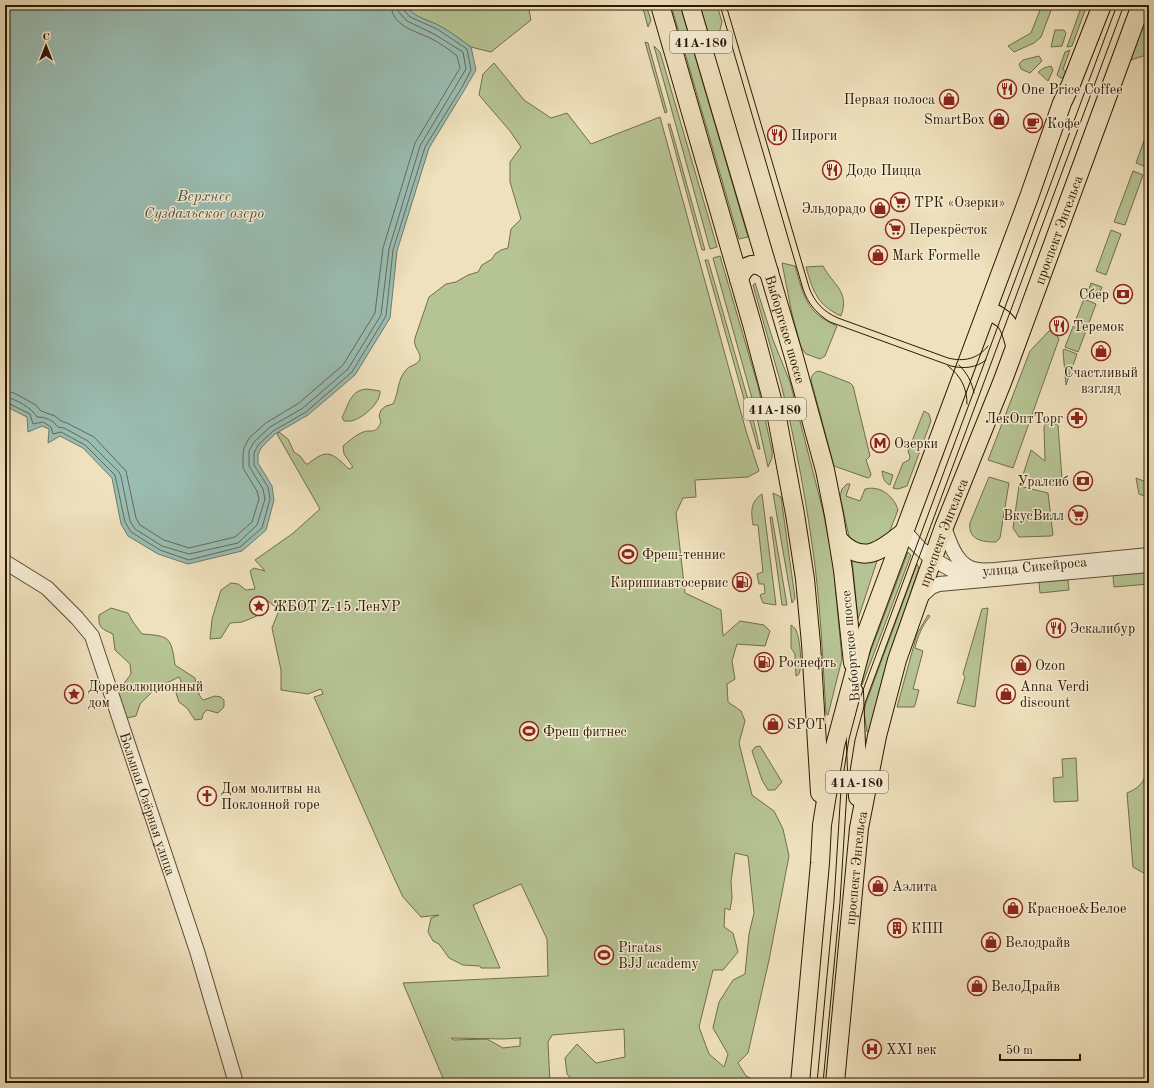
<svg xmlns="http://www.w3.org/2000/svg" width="1154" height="1088" font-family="'Old Standard TT',serif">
  <rect width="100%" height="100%" fill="#efe1bd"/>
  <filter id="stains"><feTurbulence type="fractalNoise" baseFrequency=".005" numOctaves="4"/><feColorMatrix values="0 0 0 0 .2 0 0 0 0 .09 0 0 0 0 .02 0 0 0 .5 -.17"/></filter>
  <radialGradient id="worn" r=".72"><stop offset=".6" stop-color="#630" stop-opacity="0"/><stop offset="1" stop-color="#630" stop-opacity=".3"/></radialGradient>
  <path fill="#b6c393" stroke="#716e4a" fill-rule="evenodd" d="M 405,5 L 528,5 L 531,20 L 491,52 L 471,47 L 457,37 L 438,25 L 412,14 Z
    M 642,5 L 646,5 L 651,20 L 648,27 Z
    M 671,5 L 680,5 L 748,237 L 739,239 Z
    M 700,5 L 717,5 L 722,22 L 718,38 L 716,40 L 711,39 L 709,36 Z
    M 1042,5 L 1053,5 L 1041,37 L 1034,43 L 1014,52 L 1008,46 L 1031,33 Z
    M 1082,5 L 1087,5 L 1072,46 L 1067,47 Z
    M 1149,5 L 1149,35 L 1146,44 L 1149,46 L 1149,54 L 1131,60 L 1130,59 Z
    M 1055,30 L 1064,30 L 1066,33 L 1062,46 L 1051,47 Z
    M 645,42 L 648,43 L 667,112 L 665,113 Z
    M 654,46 L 660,52 L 717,247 L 710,249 Z
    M 1070,50 L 1063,69 L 1068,75 L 1061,78 L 1057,75 L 1065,52 Z
    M 1039,56 L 1042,61 L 1030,73 L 1021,69 L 1019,64 L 1023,60 Z
    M 494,63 L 524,100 L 551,118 L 567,113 L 591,144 L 660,117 L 746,431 L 759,471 L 748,477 L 695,480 L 696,497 L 683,498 L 676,513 L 685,593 L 721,610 L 723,636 L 740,621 L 764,625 L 770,631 L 765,646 L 737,644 L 732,661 L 735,679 L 727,684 L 728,702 L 741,711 L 745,721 L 739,743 L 752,795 L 774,811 L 783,829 L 789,856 L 769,960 L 748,1053 L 738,1063 L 746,1076 L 760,1083 L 574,1083 L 567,1074 L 565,1058 L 577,1044 L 596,1063 L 625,1057 L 624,1029 L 552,1035 L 548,1042 L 550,1083 L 445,1083 L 403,983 L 548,976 L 547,939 L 521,884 L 473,905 L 500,968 L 481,968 L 480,966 L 463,965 L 449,958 L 439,944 L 433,941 L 428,932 L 431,918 L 439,915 L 421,917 L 403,897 L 395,880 L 314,697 L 323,694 L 321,689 L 308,694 L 281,690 L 281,670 L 272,628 L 279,610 L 268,601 L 260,602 L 257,616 L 242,622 L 230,623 L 221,638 L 210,639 L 212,619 L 221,590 L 231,583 L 238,584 L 246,590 L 255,589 L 250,571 L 254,568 L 265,571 L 255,560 L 292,534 L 320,509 L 277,434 L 279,432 L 288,439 L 294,452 L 300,456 L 306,464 L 308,464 C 328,447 333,454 349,469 L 353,467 L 344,454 L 343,446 C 348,442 354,436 361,433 C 371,428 375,436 381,422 L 379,416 L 381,410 L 386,406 L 393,404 C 399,393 397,380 406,370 C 410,365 418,365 420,359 C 421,353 416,350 415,344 C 414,342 415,340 415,338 L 429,297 L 446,284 L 456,282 L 468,275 L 478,272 L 482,265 L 492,259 L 495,254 L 501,250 L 508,248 L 511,229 L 521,219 L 510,182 L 510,162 L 521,147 L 510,131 L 479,95 L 483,74 ZM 735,853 L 748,856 L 754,913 L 749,934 L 745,974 L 733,980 L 719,1002 L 713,1028 L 728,1054 L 724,1067 L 709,1054 L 699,1027 L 713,970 L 723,970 L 738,952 L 733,933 L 724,927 L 725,908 L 730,910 L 732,898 L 731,881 ZM 451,1038 L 503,1039 L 521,1038 L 520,1038 L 520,1046 L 503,1048 L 487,1039 L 454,1040 Z
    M 1051,66 L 1053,70 L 1048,81 L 1038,72 L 1044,68 Z
    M 668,124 L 670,124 L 705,250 L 702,250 Z
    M 1149,127 L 1149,158 L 1146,167 L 1136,163 Z
    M 1133,171 L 1143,175 L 1125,225 L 1114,222 Z
    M 1111,230 L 1121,234 L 1106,275 L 1096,271 Z
    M 720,256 L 758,386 L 772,451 L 772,458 L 768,467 L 755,409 L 713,258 Z
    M 705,260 L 708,260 L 751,410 L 760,449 L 758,449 Z
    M 782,263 L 795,266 C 804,296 805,312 837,326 L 825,356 L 820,359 L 806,354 L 801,347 L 792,314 Z
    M 823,266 C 833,285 850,291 841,316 C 817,305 813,291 806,267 Z
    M 755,283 L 773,340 L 790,382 L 823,511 L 833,562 L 842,659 L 828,715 L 826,714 C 823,664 821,615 815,566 C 807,505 796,443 781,384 C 772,351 762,318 753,285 Z
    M 1091,283 L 1102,287 L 1098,298 L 1087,294 Z
    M 1084,299 L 1096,304 L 1078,352 L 1065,347 Z
    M 1049,331 L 1054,331 L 1059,339 L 1013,468 L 988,460 L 1030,351 Z
    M 1064,349 L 1077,354 L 1066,385 L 1063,351 Z
    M 819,371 L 850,383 L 853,386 L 870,456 L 866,460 L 871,474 L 870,477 L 868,478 L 834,466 L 811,380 C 812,375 814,372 819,371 Z
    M 367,389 L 380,391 C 381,403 362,419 351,421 C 349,421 347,421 344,421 L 342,417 C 349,405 350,390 367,389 Z
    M 924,411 L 929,414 L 931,421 L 907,486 L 898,489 L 893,488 L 903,463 L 909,460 L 910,457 L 908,451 Z
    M 1047,421 L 1058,425 L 1062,479 C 1046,487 1038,484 1022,478 L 1031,450 L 1045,461 L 1044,427 Z
    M 882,471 L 893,475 L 890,485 C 884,482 883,478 882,471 Z
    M 989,477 L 1009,483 L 1000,538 L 996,542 C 982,542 968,540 970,523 Z
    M 1136,478 L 1149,483 L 1149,498 L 1139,494 Z
    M 847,484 L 850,484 L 846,496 L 860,501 L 865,489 C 880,485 894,496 898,510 L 887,538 L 874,549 L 850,541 L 840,496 L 842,489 Z
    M 1019,486 L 1048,493 L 1053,535 L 1051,536 L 1019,537 L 1013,528 Z
    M 773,493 L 781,497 L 795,598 L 792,603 Z
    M 762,494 L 776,605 L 763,603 L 760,595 L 765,593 L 764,584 L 759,584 L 757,574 L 763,572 L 758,525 L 753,525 C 751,512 750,502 762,494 Z
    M 770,517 L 772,517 L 787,605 L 782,605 Z
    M 908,552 L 911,555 L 862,685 L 864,669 Z
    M 852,560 L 877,561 L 858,619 Z
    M 917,564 L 919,568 L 888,658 L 869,731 L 867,732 L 864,712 L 866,703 Z
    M 1149,571 L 1149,584 L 1114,587 L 1113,578 L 1114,575 Z
    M 1068,580 L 1069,590 L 1040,593 L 1039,582 Z
    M 111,608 L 128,613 L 133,622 L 142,634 C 170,636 171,637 175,665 L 195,678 C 197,686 197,694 203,700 L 215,696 L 221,697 L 224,700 L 224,707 L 218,713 L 207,710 L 203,714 L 202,719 L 195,720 L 187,708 L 179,702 L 176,693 L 181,681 L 179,677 L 156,688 L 140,704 L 136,716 L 127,718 L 118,695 L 119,690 L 131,674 L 130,664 L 115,650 L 113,634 C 102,629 98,628 99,615 Z
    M 988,608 L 975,707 L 957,703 L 965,677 L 963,674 L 982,609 Z
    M 928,615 L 930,616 C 922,626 918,636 915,648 L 923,651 L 913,689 L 919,690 L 915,705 L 914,707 L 897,707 L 917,634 Z
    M 791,625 C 794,627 796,629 797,633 C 800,640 803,670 798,675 L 796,676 L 795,654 L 791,648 Z
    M 760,746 L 782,782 L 775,790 L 768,790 L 762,780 L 752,751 L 755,747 Z
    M 1149,749 L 1149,876 L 1133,867 L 1127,793 C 1151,783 1144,771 1149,749 Z
    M 1076,758 L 1078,801 L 1054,802 L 1053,778 L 1063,777 L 1062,759 Z"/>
  <path fill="#9abdb3" stroke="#6e7b6b" d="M 5,5 L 405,5 C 416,19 425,18 440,26 C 451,32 461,40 471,47 L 476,70 L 465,89 L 429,148 L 397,251 L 390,318 L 355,375 L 308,415 L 275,434 L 261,448 L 258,455 L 258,463 L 272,486 L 274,500 L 266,530 L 242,551 L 188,564 L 158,554 L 128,536 L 121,524 L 112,478 L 83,448 L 60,436 L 48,443 L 49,429 L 42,426 L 28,432 L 27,417 L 5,406 Z"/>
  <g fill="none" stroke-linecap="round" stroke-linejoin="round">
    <path stroke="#636a5a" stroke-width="1" d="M 5,391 L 14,393 L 36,405 L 41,411 L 55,416 L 61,421 L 67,423 L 94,437 L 126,471 L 136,518 L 140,525 L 164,540 L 189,548 L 235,537 L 252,522 L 259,499 L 257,491 L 243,468 L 243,454 L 244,448 L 249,438 L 266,423 L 299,403 L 343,365 L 375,313 L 383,248 L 415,143 L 460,68 L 457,56 C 449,49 440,43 430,38 C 415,31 392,26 391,5
      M 5,397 C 15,398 33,409 37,417 C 45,417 53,420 58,427 L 64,428 L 88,441 L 119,472 L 121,476 L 130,521 L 135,529 L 162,546 L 189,554 L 238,543 L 257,525 L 265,499 L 263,489 L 249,466 L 249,451 L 254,442 L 270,427 L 303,408 L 348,369 L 381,315 L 389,249 L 420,146 L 466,69 L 463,52 L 434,34 L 407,21 L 398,11 L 397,5
      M 5,402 L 8,403 L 30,414 L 33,424 L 43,422 L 51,427 L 53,434 L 61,432 L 85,445 L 115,475 L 125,522 L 131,532 L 160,550 L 189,560 L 240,547 L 262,528 L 270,499 L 268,487 L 254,465 L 254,453 L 258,445 L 273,431 L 306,412 L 352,372 L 386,316 L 393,250 L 425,147 L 462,87 L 471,70 L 467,49 L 437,29 L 410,17 L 403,9 L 402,5"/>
    <defs>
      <g id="minor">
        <path id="s1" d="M 944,527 C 950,544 957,568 978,570 C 984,571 989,570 995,570 L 1149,555"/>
        <path d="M 904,531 C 910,537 915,544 922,550 C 936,563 955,572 973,580"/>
        <path id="s2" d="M 5,562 L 47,588 L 77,618 L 92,636 L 197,951 L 236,1083"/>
        <path d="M 919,598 L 931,587 L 939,584 L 1149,565"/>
      </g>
      <g id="major">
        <path d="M 660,5 L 752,324 L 777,418 L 795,514 L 805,579 L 811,644 L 820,793"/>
        <path id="s3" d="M 690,5 L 794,357 L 825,470 L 834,515 L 843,570 L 853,663"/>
        <path d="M 739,279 C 746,263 755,260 769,272"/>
        <path d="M 987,310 C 1008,319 1009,323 1015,345"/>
        <path d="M 839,540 C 863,566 882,550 904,532"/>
        <path d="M 854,692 L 858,797"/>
        <path d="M 800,1083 L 820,863 L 822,825 L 835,746 L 862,645 L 1029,197 L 1062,103 L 1071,84 L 1102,5"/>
        <path id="s4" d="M 835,1083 L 859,828 L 877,736 L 897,660 L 944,527 L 1003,380 L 1141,5"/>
      </g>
    </defs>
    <use href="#minor" stroke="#5d4a2f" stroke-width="16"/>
    <use href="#major" stroke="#2c1800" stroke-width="20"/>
    <use href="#minor" stroke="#f5ecd4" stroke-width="14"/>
    <use href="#major" stroke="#efe1bd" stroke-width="18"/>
    <path stroke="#2c1800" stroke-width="1" d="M 720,5 L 803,289 C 808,304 817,314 830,322 L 951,366 C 964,369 976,368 986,360
      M 726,5 L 809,287 C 814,302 824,312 838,318 L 948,358 C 964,362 978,359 988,346
      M 959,365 C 967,373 972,382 974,393
      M 948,366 C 961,376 967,388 967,404
      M 817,1083 L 834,901 L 841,789 L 849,739 L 859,701 L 1117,5
      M 823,1083 L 840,902 L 847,790 L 855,740 L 865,703 L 1124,5"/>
  </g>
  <defs>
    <symbol id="restaurant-ring" viewBox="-11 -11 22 22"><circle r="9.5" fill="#f5ecd4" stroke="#8f2418" stroke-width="1.5"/><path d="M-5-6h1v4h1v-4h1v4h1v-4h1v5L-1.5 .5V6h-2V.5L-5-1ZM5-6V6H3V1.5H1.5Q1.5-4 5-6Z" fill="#8f2418"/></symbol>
    <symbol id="shop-ring" viewBox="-11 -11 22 22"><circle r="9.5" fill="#f5ecd4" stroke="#8f2418" stroke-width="1.5"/><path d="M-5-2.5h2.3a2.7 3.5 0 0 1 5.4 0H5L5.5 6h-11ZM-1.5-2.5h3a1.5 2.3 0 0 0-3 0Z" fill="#8f2418"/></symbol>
    <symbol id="cafe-ring" viewBox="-11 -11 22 22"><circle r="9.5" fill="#f5ecd4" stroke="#8f2418" stroke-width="1.5"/><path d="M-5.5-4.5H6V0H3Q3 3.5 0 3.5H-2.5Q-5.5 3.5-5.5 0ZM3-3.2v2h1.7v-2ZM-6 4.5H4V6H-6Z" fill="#8f2418"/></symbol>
    <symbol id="supermarket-ring" viewBox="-11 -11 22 22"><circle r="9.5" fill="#f5ecd4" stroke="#8f2418" stroke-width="1.5"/><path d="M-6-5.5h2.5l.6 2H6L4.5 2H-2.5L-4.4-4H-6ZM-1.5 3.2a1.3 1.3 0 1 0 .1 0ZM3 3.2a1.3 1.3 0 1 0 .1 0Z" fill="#8f2418"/></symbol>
    <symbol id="bank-ring" viewBox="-11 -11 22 22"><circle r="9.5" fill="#f5ecd4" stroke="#8f2418" stroke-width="1.5"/><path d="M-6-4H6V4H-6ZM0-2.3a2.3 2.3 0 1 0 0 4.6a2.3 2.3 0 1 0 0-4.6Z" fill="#8f2418"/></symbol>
    <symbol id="pharmacy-ring" viewBox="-11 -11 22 22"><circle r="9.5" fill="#f5ecd4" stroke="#8f2418" stroke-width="1.5"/><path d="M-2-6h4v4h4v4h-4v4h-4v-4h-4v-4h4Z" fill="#8f2418"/></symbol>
    <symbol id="metro-ring" viewBox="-11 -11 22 22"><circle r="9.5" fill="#f5ecd4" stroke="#8f2418" stroke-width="1.5"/><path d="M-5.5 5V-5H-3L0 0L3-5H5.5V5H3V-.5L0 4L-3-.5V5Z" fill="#8f2418"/></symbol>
    <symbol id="stadium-ring" viewBox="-11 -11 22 22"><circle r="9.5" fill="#f5ecd4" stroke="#8f2418" stroke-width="1.5"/><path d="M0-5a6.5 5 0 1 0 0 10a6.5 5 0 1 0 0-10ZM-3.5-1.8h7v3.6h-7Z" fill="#8f2418"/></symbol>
    <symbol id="fuel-ring" viewBox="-11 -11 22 22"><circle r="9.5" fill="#f5ecd4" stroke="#8f2418" stroke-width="1.5"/><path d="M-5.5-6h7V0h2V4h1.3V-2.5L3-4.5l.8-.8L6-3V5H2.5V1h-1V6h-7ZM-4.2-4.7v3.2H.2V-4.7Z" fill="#8f2418"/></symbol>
    <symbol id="sight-ring" viewBox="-11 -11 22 22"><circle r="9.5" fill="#f5ecd4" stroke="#8f2418" stroke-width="1.5"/><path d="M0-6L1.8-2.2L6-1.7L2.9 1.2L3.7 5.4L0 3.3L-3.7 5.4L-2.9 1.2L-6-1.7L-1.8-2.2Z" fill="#8f2418"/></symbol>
    <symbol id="church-ring" viewBox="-11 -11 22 22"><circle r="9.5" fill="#f5ecd4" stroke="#8f2418" stroke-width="1.5"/><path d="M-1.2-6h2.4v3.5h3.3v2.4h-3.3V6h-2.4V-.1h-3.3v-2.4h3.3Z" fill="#8f2418"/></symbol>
    <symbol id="building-ring" viewBox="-11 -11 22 22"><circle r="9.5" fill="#f5ecd4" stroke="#8f2418" stroke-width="1.5"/><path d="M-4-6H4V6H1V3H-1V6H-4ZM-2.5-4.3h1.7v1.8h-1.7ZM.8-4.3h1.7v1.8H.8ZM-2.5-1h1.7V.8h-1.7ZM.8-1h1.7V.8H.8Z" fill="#8f2418"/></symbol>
    <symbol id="hospital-ring" viewBox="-11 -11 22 22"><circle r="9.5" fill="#f5ecd4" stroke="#8f2418" stroke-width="1.5"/><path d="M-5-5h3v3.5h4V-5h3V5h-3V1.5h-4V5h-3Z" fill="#8f2418"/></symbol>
  </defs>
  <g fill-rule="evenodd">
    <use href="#restaurant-ring" x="996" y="78" width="22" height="22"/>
    <use href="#shop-ring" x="938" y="88" width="22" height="22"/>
    <use href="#shop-ring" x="988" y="108" width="22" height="22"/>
    <use href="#cafe-ring" x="1022" y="112" width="22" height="22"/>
    <use href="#restaurant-ring" x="766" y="124" width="22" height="22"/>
    <use href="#restaurant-ring" x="821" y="159" width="22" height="22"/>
    <use href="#supermarket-ring" x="889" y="191" width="22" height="22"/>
    <use href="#shop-ring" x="869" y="197" width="22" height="22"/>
    <use href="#supermarket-ring" x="884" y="218" width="22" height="22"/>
    <use href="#shop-ring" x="867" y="244" width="22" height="22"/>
    <use href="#bank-ring" x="1112" y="283" width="22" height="22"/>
    <use href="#restaurant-ring" x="1048" y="315" width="22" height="22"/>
    <use href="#shop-ring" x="1090" y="340" width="22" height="22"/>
    <use href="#pharmacy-ring" x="1066" y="407" width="22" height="22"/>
    <use href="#metro-ring" x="869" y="432" width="22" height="22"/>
    <use href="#bank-ring" x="1072" y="470" width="22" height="22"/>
    <use href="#supermarket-ring" x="1067" y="504" width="22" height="22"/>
    <use href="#stadium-ring" x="617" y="543" width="22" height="22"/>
    <use href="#fuel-ring" x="731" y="571" width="22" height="22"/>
    <use href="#sight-ring" x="248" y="595" width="22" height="22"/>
    <use href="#restaurant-ring" x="1045" y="617" width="22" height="22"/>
    <use href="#fuel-ring" x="753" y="651" width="22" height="22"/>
    <use href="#shop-ring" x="1010" y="654" width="22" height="22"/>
    <use href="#sight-ring" x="63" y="683" width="22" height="22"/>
    <use href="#shop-ring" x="995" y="683" width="22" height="22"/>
    <use href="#shop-ring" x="762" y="713" width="22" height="22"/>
    <use href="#stadium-ring" x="518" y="720" width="22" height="22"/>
    <use href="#church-ring" x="196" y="785" width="22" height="22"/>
    <use href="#shop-ring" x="867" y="875" width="22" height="22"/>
    <use href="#shop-ring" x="1002" y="897" width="22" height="22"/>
    <use href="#building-ring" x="886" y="917" width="22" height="22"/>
    <use href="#shop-ring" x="980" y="931" width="22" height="22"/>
    <use href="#stadium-ring" x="593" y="944" width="22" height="22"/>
    <use href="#shop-ring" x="966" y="975" width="22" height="22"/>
    <use href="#hospital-ring" x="861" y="1038" width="22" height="22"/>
  </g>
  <g text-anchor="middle" stroke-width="3" stroke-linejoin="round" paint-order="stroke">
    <g fill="#f5ecd4" stroke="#685840" stroke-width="1">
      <rect x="670" y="31" width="62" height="22" rx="3"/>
      <rect x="744" y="398" width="62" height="22" rx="3"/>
      <rect x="826" y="771" width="62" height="22" rx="3"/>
    </g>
    <g font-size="13" font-weight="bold" fill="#2c1800">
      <text x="701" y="47">41А-180</text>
      <text x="775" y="414">41А-180</text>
      <text x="857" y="787">41А-180</text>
    </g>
    <g font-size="14" fill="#2c1800" stroke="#f5ecd4" text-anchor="start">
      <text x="1021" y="94">One Price Coffee</text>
      <text x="935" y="104" text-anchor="end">Первая полоса</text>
      <text x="985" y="124" text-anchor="end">SmartBox</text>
      <text x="1047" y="128">Кофе</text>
      <text x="791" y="140">Пироги</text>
      <text x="846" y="175">Додо Пицца</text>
      <text x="914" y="207">ТРК «Озерки»</text>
      <text x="866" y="213" text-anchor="end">Эльдорадо</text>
      <text x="909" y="234">Перекрёсток</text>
      <text x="892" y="260">Mark Formelle</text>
      <text x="1109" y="299" text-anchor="end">Сбер</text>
      <text x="1073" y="331">Теремок</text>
      <text x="1101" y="377" text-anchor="middle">Счастливый<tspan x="1101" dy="16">взгляд</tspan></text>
      <text x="1063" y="423" text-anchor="end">ЛекОптТорг</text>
      <text x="894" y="448">Озерки</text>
      <text x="1069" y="486" text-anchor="end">Уралсиб</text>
      <text x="1064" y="520" text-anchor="end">ВкусВилл</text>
      <text x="642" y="559">Фреш-теннис</text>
      <text x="728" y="587" text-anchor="end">Киришиавтосервис</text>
      <text x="273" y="611">ЖБОТ Z-15 ЛенУР</text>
      <text x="1070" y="633">Эскалибур</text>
      <text x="778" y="667">Роснефть</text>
      <text x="1035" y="670">Ozon</text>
      <text x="88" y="691">Дореволюционный<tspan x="88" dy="16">дом</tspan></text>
      <text x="1020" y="691">Anna Verdi<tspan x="1020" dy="16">discount</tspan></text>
      <text x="787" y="729">SPOT</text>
      <text x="543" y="736">Фреш фитнес</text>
      <text x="221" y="793">Дом молитвы на<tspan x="221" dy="16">Поклонной горе</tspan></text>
      <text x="892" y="891">Аэлита</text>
      <text x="1027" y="913">Красное&amp;Белое</text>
      <text x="911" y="933">КПП</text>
      <text x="1005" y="947">Велодрайв</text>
      <text x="618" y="952">Piratas<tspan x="618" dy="16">BJJ academy</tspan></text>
      <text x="991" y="991">ВелоДрайв</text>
      <text x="886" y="1054">XXI век</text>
    </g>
    <g font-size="14" fill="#2c1800" stroke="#f5ecd4">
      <text dy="5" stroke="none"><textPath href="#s4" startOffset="888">проспект Энгельса</textPath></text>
      <text dy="5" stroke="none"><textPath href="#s3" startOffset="338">Выборгское шоссе</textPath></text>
      <text dy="5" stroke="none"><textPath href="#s4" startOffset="564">проспект Энгельса</textPath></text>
      <text dy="5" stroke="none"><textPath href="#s1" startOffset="115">улица Сикейроса</textPath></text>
      <text transform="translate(850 646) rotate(-95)" y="5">Выборгское шоссе</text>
      <text dy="5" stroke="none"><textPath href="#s2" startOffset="292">Большая Озёрная улица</textPath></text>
      <text dy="5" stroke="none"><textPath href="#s4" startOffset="216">проспект Энгельса</textPath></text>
    </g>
    <g font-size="15" font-style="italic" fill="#52523f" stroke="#f5ecd4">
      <text x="204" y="201">Верхнее<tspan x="204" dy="17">Суздальское озеро</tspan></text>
    </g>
  </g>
  <rect width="1154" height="1088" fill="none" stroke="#efe1bd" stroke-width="20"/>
  <rect x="6" y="6" width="1142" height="1076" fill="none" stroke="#2c1800" stroke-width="2"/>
  <rect x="10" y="10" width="1134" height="1068" fill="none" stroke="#2c1800"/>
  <g transform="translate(46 46)" stroke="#f5ecd4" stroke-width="3" paint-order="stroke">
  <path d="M0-3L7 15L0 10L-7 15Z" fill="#2c1800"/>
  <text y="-6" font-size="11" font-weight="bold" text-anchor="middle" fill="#2c1800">С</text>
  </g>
  <path d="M1000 1054v6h80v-6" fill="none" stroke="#2c1800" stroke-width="2"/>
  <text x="1006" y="1054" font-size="12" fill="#2c1800" stroke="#f5ecd4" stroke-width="3" paint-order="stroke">50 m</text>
  <rect width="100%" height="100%" filter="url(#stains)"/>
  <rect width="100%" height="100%" fill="url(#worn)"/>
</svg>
